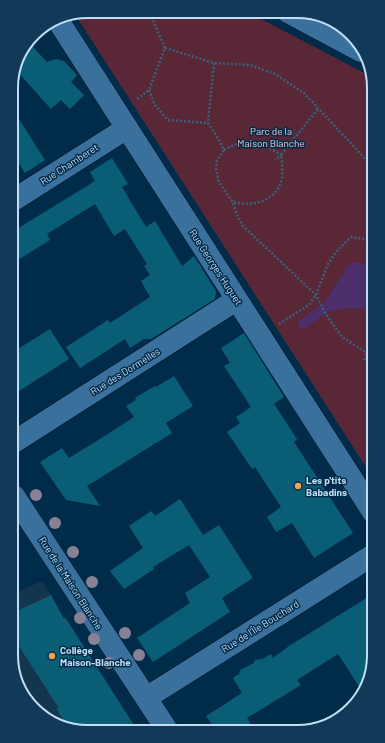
<svg xmlns="http://www.w3.org/2000/svg" width="385" height="743" font-family="Barlow,sans-serif">
  <rect width="100%" height="100%" fill="#002c4a"/>
  <path fill="#14354e" d="M 42,581 L 51,595 L 52,600 L 64,618 L 65,617 L 80,642 L 81,641 L 84,646 L 83,647 L 99,670 L 98,672 L 138,730 L 78,731 L 37,713 L 15,680 L 15,593 Z"/>
  <path fill="#592735" d="M 88,11 L 248,12 L 370,76 L 373,478 L 76,16 Z"/>
  <path fill="#4c2f6b" d="M 353,262 L 371,264 L 372,309 L 345,308 L 328,312 L 302,330 L 297,322 L 324,303 L 347,267 Z"/>
  <path fill="#095e76" d="M 30,44 L 47,62 L 56,59 L 64,61 L 77,75 L 71,82 L 84,95 L 70,109 L 61,100 L 51,109 L 16,70 Z
    M 12,108 L 45,160 L 25,173 L 12,153 Z
    M 112,158 L 128,184 L 122,187 L 146,227 L 155,221 L 182,266 L 194,256 L 216,291 L 215,299 L 151,339 L 144,339 L 130,348 L 125,339 L 80,368 L 66,347 L 108,320 L 110,323 L 150,297 L 141,281 L 150,275 L 144,266 L 147,264 L 125,229 L 114,236 L 95,204 L 47,234 L 50,240 L 13,263 L 12,232 L 95,181 L 90,172 Z
    M 50,329 L 69,359 L 13,395 L 13,352 Z
    M 244,333 L 284,397 L 274,404 L 297,439 L 294,442 L 353,533 L 314,558 L 292,523 L 276,532 L 267,517 L 281,507 L 255,467 L 252,469 L 227,432 L 240,423 L 236,417 L 251,407 L 224,366 L 230,363 L 221,348 Z
    M 174,376 L 193,406 L 166,423 L 172,433 L 87,486 L 100,506 L 66,500 L 40,462 L 62,448 L 69,458 L 103,437 L 134,417 L 126,406 L 136,400 L 135,398 L 155,386 L 156,387 Z
    M 180,499 L 203,535 L 219,525 L 253,578 L 222,598 L 230,612 L 153,662 L 137,638 L 190,603 L 185,593 L 210,577 L 189,545 L 153,567 L 154,569 L 124,589 L 110,571 L 143,548 L 129,526 L 151,511 L 155,516 Z
    M 373,594 L 374,660 L 362,691 L 338,654 L 297,680 L 301,685 L 247,718 L 254,729 L 215,729 L 206,716 L 242,693 L 233,678 L 239,674 L 240,670 L 254,663 L 255,660 L 262,659 L 271,654 L 273,658 L 289,646 Z
    M 51,595 L 64,619 L 65,617 L 137,730 L 78,731 L 68,727 L 57,710 L 58,707 L 15,640 L 15,612 Z"/>
  <g fill="none" stroke-linecap="round" stroke-linejoin="round">
    <defs>
      <path id="minor" d="M 288,12 L 361,51
        M 59,22 L 373,512
        M 12,201 L 127,128
        M 14,442 L 236,300
        M 14,496 L 167,730
        M 146,698 L 373,555"/>
    </defs>
    <use href="#minor" stroke="#001428" stroke-width="23"/>
    <path stroke="#3a627e" stroke-width="2.5" stroke-dasharray="2 2" stroke-linecap="butt" d="M 165,48 L 214,63 L 250,65 L 275,74 L 304,93 L 371,165
      M 214,63 L 208,123 L 218,138 L 224,150 L 217,160 L 216,169 L 219,182 L 227,194 L 233,202 L 237,215 L 243,226 L 316,295 L 325,313 L 342,337 L 367,353 L 372,349
      M 149,90 L 155,105 L 168,120 L 208,123
      M 137,99 L 149,90 L 165,48 L 149,11
      M 224,150 C 246,137 261,142 281,155 L 275,160
      M 234,202 C 254,207 278,201 282,177 C 283,170 282,162 281,155 L 318,109
      M 279,324 L 310,304 L 316,295 L 328,264 L 336,252 L 351,237 L 371,240
      M 364,360 L 367,353 L 372,359"/>
    <use href="#minor" stroke="#3a719c" stroke-width="22"/>
  </g>
  <g fill="#868194">
    <circle cx="36" cy="495" r="6"/>
    <circle cx="55" cy="523" r="6"/>
    <circle cx="73" cy="552" r="6"/>
    <circle cx="92" cy="582" r="6"/>
    <circle cx="80" cy="618" r="6"/>
    <circle cx="125" cy="633" r="6"/>
    <circle cx="94" cy="639" r="6"/>
    <circle cx="139" cy="655" r="6"/>
    <circle cx="109" cy="663" r="6"/>
  </g>
  <g fill="#f6a248" stroke="#002c4a" stroke-width="1.5">
    <circle cx="298" cy="486" r="4"/>
    <circle cx="52" cy="656" r="4"/>
  </g>
  <g text-anchor="middle" stroke-width="3" stroke-linejoin="round" paint-order="stroke">
    <g font-size="10" fill="#f4c6d0" stroke="#002c4a">
      <text x="271" y="135">Parc de la<tspan x="271" dy="12">Maison Blanche</tspan></text>
    </g>
    <g font-size="10" fill="#c2def7" stroke="#002c4a">
      <text transform="translate(69 164) rotate(-33)" y="4">Rue Chamberet</text>
      <text transform="translate(216 267) rotate(57)" y="4">Rue Georges Huguet</text>
      <text transform="translate(125 371) rotate(-32)" y="4">Rue des Dormelles</text>
      <text transform="translate(71 583) rotate(57)" y="4">Rue de la Maison Blanche</text>
      <text transform="translate(260 626) rotate(-32)" y="4">Rue de l'Île Bouchard</text>
    </g>
    <g font-size="10" font-weight="bold" fill="#c2def7" stroke="#002c4a" text-anchor="start">
      <text x="306" y="484">Les p'tits<tspan x="306" dy="12">Babadins</tspan></text>
      <text x="60" y="654">Collège<tspan x="60" dy="12">Maison-Blanche</tspan></text>
    </g>
  </g>
  <path d="M0 0H385V743H0ZM88 18H297A70 70 0 0 1 367 88V655A70 70 0 0 1 297 725H88A70 70 0 0 1 18 655V88A70 70 0 0 1 88 18Z" fill="#103a58" fill-rule="evenodd"/>
  <path fill="none" stroke="#c2def7" stroke-width="2" d="M88 18H297A70 70 0 0 1 367 88V655A70 70 0 0 1 297 725H88A70 70 0 0 1 18 655V88A70 70 0 0 1 88 18Z"/>
</svg>
